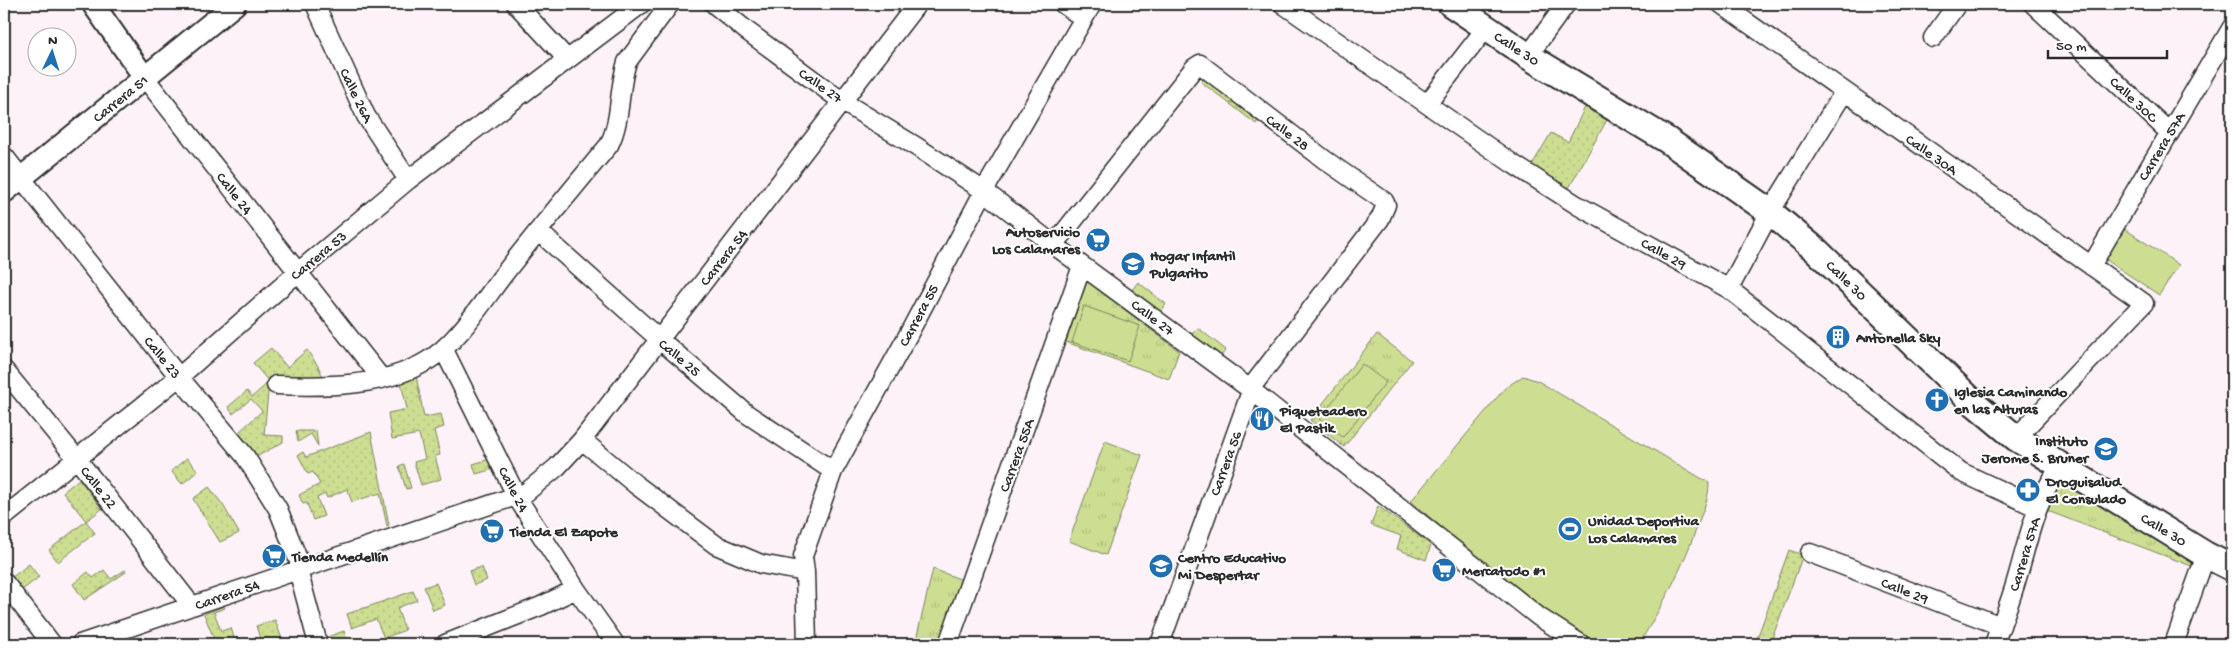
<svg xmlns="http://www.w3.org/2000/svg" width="2236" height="648" font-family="'Gochi Hand',sans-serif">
  <defs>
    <pattern id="grass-dots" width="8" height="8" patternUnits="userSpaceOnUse" patternTransform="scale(1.25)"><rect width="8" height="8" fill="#cdde92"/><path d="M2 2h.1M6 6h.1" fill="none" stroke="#b0bf7e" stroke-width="1.8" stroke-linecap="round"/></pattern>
    <pattern id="park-tufts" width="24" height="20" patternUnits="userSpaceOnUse" patternTransform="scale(1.25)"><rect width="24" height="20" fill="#cdde92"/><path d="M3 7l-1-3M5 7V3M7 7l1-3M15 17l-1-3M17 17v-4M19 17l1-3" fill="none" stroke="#b0bf7e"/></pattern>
  </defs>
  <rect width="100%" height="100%" fill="#fcf2f8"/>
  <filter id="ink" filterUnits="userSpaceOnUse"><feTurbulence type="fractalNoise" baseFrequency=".02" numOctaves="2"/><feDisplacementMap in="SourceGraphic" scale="10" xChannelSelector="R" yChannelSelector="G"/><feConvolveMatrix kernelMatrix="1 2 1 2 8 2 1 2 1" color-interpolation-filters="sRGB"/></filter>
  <g filter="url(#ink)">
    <path fill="url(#grass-dots)" stroke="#7c845e" d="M 1234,98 L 1260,118 L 1256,124 L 1230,104 Z
      M 1586,105 L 1608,118 L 1569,188 L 1532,165 L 1551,133 L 1568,142 Z
      M 271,348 L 287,367 L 307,350 L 318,366 L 323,377 L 269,382 L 264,435 L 283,436 L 283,442 L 258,456 L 238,433 L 262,411 L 251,399 L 233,414 L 228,407 L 247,391 L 252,397 L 269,382 L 253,363 Z
      M 416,375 L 424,417 L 441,414 L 444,427 L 434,430 L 440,455 L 435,456 L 441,479 L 421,485 L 414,462 L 425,459 L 419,434 L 392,439 L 388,413 L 407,409 L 400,378 Z
      M 296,431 L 316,431 L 318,446 L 311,434 L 298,442 Z
      M 371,432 L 389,525 L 387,526 L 380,493 L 352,502 L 347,489 L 327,498 L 325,494 L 317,498 L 324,516 L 313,520 L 307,503 L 303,504 L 299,495 L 320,484 L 313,472 L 308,474 L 298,455 L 303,452 L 306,457 Z
      M 187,458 L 198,471 L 182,484 L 171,471 Z
      M 493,458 L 497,468 L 476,474 L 473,464 Z
      M 404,464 L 411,488 L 406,489 L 399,466 Z
      M 79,479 L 102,509 L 86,521 L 95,533 L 58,562 L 49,550 L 86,521 L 63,492 Z
      M 209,487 L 223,505 L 239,533 L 220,542 L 193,499 Z
      M 1378,506 L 1431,545 L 1426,560 L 1397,549 L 1401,536 L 1371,525 Z
      M 1789,550 L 1803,555 L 1770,644 L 1755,644 Z
      M 29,564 L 39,577 L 21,591 L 11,578 Z
      M 482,567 L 487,580 L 474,585 L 469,571 Z
      M 104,570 L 111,579 L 125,570 L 126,572 L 84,600 L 73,584 L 88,572 L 93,578 Z
      M 436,583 L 445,605 L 433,610 L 424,587 Z
      M 413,591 L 417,600 L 397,608 L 405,630 L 384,638 L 376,619 L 352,628 L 347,614 Z
      M 224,606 L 225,608 L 214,612 L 221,631 L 231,628 L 236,644 L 216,644 L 204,614 Z
      M 275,620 L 283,642 L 262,644 L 256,626 Z
      M 344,631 L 347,640 L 335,644 L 323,644 L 322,639 Z"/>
    <path fill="url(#park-tufts)" stroke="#7c845e" d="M 1087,281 L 1179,351 L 1169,379 L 1066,342 Z
      M 1377,334 L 1412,361 L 1344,447 L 1310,420 Z
      M 1105,441 L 1142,455 L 1106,555 L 1069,541 Z
      M 2061,476 L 2197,559 L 2194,567 L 2045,510 Z
      M 933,569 L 965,581 L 944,644 L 915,644 Z"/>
    <path fill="#cdde92" stroke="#7c845e" d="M 1206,76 L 1234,98 L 1230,104 L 1201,82 Z
      M 2125,229 L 2179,265 L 2159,295 L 2105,259 Z
      M 1138,282 L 1166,304 L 1161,312 L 1132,290 Z
      M 1084,306 L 1140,326 L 1128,361 L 1072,342 Z
      M 1198,328 L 1226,350 L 1220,357 L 1191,335 Z
      M 1362,364 L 1386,382 L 1343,437 L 1319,419 Z
      M 1523,376 L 1538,381 L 1709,483 C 1709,498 1703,510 1698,524 C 1683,568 1663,604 1639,644 L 1606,644 L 1592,640 L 1565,624 L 1498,576 L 1411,501 L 1505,388 Z"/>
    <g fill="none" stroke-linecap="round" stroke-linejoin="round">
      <defs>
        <path id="minor" d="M 315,4 L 366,116 L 408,180
          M 516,4 L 567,59
          M 714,4 L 747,31 L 843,102 L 917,147 L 984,191 L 1054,245 L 1250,389 L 1539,617 L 1581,644
          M 1063,4 L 1083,18
          M 1283,4 L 1513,164 L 1577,205 L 1729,289 L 1961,472 L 2038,508
          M 1721,4 L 2144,303 L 2016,438
          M 2033,4 L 2170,133
          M 1933,38 L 1957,4
          M 1528,56 L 1566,4
          M 145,78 L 382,379
          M 1427,104 L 1486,28
          M 4,156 L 179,377 L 245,456 L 278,509 L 302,569
          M 538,231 L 659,339 L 747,414 L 833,471
          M 1054,245 L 1194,68 L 1200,64 L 1325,160 L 1384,201 L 1386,205 L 1380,219 L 1250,389 L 1249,397 L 1160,644
          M 2091,266 L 2232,27
          M 1729,289 L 1770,212 L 1844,92
          M 444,350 L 518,499 L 576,589 L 615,644
          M 4,370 L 77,459 L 192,606
          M 276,385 C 325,387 384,387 427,361 C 456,345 483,301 504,274 C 538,230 574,187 609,145 C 622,119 618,89 627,62 L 670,4
          M 582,440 L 635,484 L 716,545 L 761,564 L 805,572
          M 518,499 L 557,467 L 582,440 L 917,4
          M 4,517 L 179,377 L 297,273 L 408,180 L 641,4
          M 1810,553 L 2001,626
          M 298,570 L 318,644
          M 4,582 L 52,644
          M 80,644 L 516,496
          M 445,644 L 541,606 L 576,589
          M 807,644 L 805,572 L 803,556 L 833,471 L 908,335 L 984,191 L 1092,4
          M 948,644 L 1082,266
          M 1994,644 C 2002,622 2011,600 2017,578 C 2028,541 2036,497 2061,467
          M 2174,644 L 2206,555"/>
        <path id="tertiary" d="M 93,4 L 145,78
          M 4,192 L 235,4"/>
        <path id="secondary" d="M 1451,4 L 1528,56 L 1667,140 L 1770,212 L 1817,251 L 1974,403 L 2016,438 L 2206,555 L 2232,568"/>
      </defs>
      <use href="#minor" stroke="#2b2b2b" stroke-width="21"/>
      <use href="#tertiary" stroke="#2b2b2b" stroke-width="25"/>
      <use href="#secondary" stroke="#2b2b2b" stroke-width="29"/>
      <use href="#minor" stroke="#fff" stroke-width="18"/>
      <use href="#tertiary" stroke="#fff" stroke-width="21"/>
      <use href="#secondary" stroke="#fff" stroke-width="25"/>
    </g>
  </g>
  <defs>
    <symbol id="supermarket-disc" viewBox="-11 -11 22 22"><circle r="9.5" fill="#1f6fb2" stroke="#fff"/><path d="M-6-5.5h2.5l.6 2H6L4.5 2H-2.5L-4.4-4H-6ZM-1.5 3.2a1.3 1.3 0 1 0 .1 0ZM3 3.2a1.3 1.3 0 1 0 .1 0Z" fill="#fff"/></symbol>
    <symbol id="school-disc" viewBox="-11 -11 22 22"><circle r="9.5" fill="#1f6fb2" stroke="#fff"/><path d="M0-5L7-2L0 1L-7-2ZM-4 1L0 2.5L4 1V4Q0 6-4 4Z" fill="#fff"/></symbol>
    <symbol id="building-disc" viewBox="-11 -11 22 22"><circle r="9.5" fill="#1f6fb2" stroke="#fff"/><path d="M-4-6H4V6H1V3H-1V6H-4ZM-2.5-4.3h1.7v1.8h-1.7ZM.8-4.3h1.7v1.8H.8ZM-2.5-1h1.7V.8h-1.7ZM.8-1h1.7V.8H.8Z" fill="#fff"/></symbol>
    <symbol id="church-disc" viewBox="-11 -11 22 22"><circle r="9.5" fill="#1f6fb2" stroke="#fff"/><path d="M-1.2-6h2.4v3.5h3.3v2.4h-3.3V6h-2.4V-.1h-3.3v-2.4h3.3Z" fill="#fff"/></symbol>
    <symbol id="restaurant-disc" viewBox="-11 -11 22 22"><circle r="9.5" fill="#1f6fb2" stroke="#fff"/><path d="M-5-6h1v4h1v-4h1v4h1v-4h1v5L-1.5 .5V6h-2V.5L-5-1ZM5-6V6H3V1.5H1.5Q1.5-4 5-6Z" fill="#fff"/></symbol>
    <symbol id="pharmacy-disc" viewBox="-11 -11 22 22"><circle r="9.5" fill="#1f6fb2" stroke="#fff"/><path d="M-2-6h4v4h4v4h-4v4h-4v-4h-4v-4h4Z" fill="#fff"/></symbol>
    <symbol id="stadium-disc" viewBox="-11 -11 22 22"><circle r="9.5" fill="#1f6fb2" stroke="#fff"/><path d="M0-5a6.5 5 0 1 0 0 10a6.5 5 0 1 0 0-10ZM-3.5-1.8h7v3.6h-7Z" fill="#fff"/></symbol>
  </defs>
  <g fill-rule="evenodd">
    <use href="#supermarket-disc" x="1084" y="226" width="28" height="28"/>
    <use href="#school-disc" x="1119" y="250" width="28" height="28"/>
    <use href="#building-disc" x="1824" y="323" width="28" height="28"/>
    <use href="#church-disc" x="1923" y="386" width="28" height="28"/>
    <use href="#restaurant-disc" x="1248" y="405" width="28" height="28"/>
    <use href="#school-disc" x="2092" y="435" width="28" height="28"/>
    <use href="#pharmacy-disc" x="2014" y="476" width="28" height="28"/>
    <use href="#stadium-disc" x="1556" y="515" width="28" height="28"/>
    <use href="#supermarket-disc" x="478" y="517" width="28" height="28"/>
    <use href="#supermarket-disc" x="260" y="542" width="28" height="28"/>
    <use href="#school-disc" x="1147" y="552" width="28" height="28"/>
    <use href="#supermarket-disc" x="1430" y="556" width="28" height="28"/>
  </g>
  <g text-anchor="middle" stroke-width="4" stroke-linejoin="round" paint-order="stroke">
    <g font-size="15" fill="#2b2b2b" stroke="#fff">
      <text transform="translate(1517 48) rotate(33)" y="5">Calle 30</text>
      <text transform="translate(821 85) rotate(35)" y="5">Calle 27</text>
      <text transform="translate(357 95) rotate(64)" y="5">Calle 26A</text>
      <text transform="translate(120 98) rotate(-39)" y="5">Carrera 51</text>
      <text transform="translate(2134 99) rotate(43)" y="5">Calle 30C</text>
      <text transform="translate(1288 132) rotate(37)" y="5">Calle 28</text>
      <text transform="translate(2161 146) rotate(-59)" y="5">Carrera 57A</text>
      <text transform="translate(1932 154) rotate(35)" y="5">Calle 30A</text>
      <text transform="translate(235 193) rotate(52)" y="5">Calle 24</text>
      <text transform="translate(1664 253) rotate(29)" y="5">Calle 29</text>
      <text transform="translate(318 255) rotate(-40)" y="5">Carrera 53</text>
      <text transform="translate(723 257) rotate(-52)" y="5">Carrera 54</text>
      <text transform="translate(1847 280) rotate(44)" y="5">Calle 30</text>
      <text transform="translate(918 315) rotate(-62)" y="5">Carrera 55</text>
      <text transform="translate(1153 317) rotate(37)" y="5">Calle 27</text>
      <text transform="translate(163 357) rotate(51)" y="5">Calle 23</text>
      <text transform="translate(680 357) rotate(40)" y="5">Calle 25</text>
      <text transform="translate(1016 455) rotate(-70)" y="5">Carrera 55A</text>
      <text transform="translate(1225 463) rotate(-70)" y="5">Carrera 56</text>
      <text transform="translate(99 487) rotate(52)" y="5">Calle 22</text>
      <text transform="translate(514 489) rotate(62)" y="5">Calle 24</text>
      <text transform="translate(2164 529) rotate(31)" y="5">Calle 30</text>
      <text transform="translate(2024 554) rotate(-73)" y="5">Carrera 57A</text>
      <text transform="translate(1905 590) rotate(21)" y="5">Calle 29</text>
      <text transform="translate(227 594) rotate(-19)" y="5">Carrera 54</text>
    </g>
    <g font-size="15" font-weight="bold" fill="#2b2b2b" stroke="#fff" text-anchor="start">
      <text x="1080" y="236" text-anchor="end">Autoservicio<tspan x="1080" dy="17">Los Calamares</tspan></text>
      <text x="1150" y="260">Hogar Infantil<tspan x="1150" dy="17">Pulgarito</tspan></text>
      <text x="1856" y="342">Antonella Sky</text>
      <text x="1954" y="396">Iglesia Caminando<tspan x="1954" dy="17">en las Alturas</tspan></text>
      <text x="1280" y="415">Piqueteadero<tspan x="1280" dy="17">El Pastik</tspan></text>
      <text x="2088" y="445" text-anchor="end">Instituto<tspan x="2088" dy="17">Jerome S. Bruner</tspan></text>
      <text x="2046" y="486">Droguisalud<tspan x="2046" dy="17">El Consulado</tspan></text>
      <text x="1588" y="525">Unidad Deportiva<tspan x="1588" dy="17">Los Calamares</tspan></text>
      <text x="510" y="536">Tienda El Zapote</text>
      <text x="292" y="561">Tienda Medellín</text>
      <text x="1178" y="562">Centro Educativo<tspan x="1178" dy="17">Mi Despertar</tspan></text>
      <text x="1462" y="575">Mercatodo #1</text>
    </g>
  </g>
  <rect width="2236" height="648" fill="none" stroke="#fff" stroke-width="20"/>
  <rect x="10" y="10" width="2216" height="628" fill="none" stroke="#2b2b2b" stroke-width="2" filter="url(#ink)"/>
  <g transform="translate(52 52) rotate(4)"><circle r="24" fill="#ffffff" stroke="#aaaaaa"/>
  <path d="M0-4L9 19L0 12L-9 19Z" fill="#1f6fb2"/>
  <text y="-8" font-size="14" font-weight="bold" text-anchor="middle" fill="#2b2b2b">N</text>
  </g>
  <path d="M2048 50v8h119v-8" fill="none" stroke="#2b2b2b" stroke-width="2.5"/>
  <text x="2056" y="50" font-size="15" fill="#2b2b2b" stroke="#ffffff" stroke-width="4" paint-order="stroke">50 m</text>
</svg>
